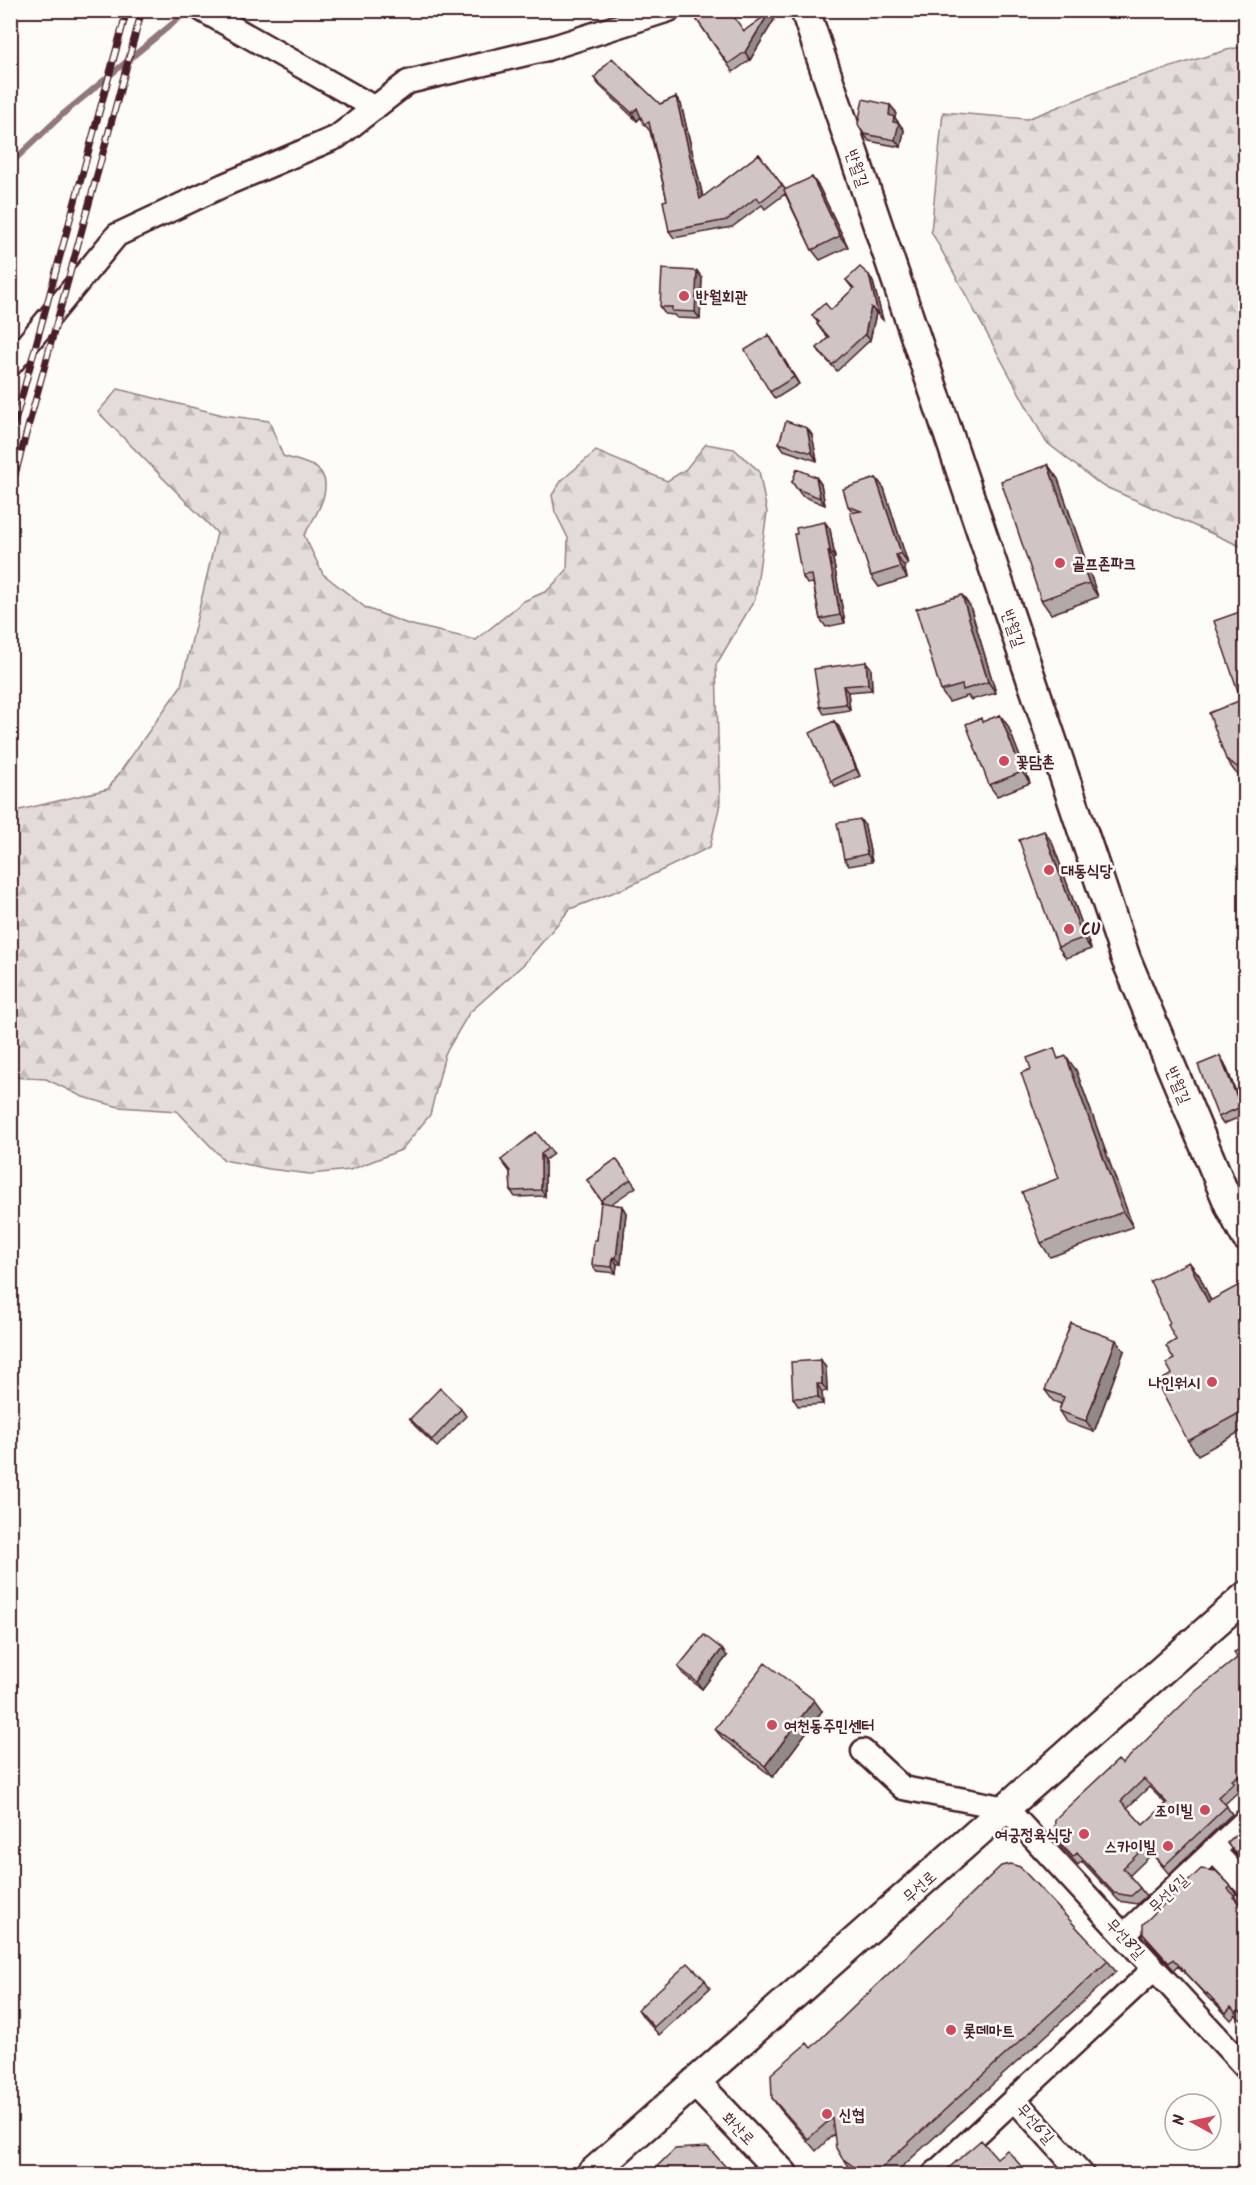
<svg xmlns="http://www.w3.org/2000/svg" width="1256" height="2185" font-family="Kalam,'Poor Story',sans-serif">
  <defs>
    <pattern id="forest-firs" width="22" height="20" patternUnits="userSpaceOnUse" patternTransform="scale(1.5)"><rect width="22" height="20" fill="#e3dcda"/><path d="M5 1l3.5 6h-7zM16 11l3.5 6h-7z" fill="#c4bcbb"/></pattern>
  </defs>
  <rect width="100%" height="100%" fill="#fdfcf7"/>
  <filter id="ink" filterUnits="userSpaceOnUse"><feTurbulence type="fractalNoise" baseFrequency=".0167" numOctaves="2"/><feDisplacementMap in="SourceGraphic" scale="12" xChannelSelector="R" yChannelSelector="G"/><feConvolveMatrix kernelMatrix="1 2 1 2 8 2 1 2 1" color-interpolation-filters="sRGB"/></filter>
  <g filter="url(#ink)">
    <path fill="url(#forest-firs)" stroke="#967e82" stroke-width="1.5" d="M 1245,46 L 1246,46 L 1245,548 L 1101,485 L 1046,442 L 931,231 L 943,112 L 1027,119 L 1125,81 L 1227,50 Z
      M 118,389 L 223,415 L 269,421 L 283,456 C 293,459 305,462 315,467 C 339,482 314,519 304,535 L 323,574 L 366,608 L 408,624 L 476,640 L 524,601 L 547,591 L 567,570 L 568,538 L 555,512 L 552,495 L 562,480 L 596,451 L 667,481 L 685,470 L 706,444 L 734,449 L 759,471 L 767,512 L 755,599 L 716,665 L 720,804 L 710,847 L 625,888 L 570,909 L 524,964 L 469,1013 L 445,1054 L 430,1115 L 401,1150 L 350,1170 L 310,1174 L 269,1169 L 224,1160 L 177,1111 L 119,1107 L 83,1097 L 46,1079 L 11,1077 L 11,812 L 108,789 L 181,686 L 217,533 L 98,412 Z"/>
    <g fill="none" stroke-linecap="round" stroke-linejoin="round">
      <path stroke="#91777b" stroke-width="6" d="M 10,164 L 63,114 L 189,10"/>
      <defs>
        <path id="minor" d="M 202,10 L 375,108
          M 10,365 L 117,235 L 224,185 L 337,137 L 408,82 L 547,49 L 669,10
          M 863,1751 L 903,1788 L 1006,1808 L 1246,2068
          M 1213,1850 L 1246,1885
          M 1124,1935 L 1246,1820
          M 1014,2099 L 1082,2174
          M 934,2174 L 1154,1969"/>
        <path id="tertiary" d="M 805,10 L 1126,959 L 1231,1209 L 1246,1237
          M 695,2082 L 783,2174
          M 591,2174 L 1246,1596"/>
      </defs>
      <use href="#minor" stroke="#4a1f2b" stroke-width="27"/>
      <use href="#tertiary" stroke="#4a1f2b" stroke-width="33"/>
      <use href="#minor" stroke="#fdfcf7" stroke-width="22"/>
      <use href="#tertiary" stroke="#fdfcf7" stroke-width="28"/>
      <defs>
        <path id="rail" d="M 10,440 L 127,10
          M 10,493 L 142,10"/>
      </defs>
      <use href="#rail" stroke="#4a1f2b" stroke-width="7"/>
      <use href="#rail" stroke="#fdfcf7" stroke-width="4.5" stroke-dasharray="14" stroke-linecap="butt"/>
    </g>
    <path fill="#b3a9a9" stroke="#4a1f2b" stroke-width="1.5" fill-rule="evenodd" d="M 690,10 L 744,31 L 769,13 L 774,20 L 750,60 L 733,72 Z
      M 594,78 L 660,104 L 676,97 L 681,104 L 703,197 L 759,154 L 785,189 L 819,187 L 848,247 L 820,260 L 812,250 L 785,194 L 765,209 L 762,205 L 732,227 L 674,238 L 669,231 L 667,200 L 650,131 L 644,124 L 641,117 L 637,121 L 599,85 Z
      M 890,105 L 896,112 L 895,118 L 904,130 L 901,147 L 869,141 L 860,128 Z
      M 697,271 L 702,278 L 700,319 L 677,318 L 674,315 L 665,314 L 660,307 Z
      M 869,275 L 873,282 L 883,320 L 876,313 L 870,340 L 837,371 L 822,355 L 817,348 L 828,338 L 822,331 L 817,324 L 818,323 L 812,315 L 831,310 L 853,289 L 846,280 Z
      M 769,335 L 799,384 L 775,399 L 770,392 Z
      M 807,428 L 812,435 L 817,461 L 784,450 L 779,443 Z
      M 1048,465 L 1058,479 L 1098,597 L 1051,614 L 1041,600 Z
      M 816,477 L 821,484 L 825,505 L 802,496 L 792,482 Z
      M 876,478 L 884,488 L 908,564 L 904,566 L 907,578 L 879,587 L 871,576 L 853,512 L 848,506 Z
      M 830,529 L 835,558 L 833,559 L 845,623 L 826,627 L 820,619 L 813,583 L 807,584 L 802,576 Z
      M 970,606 L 996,693 L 971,700 L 968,696 L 949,702 L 941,691 Z
      M 1245,610 L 1245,779 L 1235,772 L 1226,759 L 1241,700 Z
      M 866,662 L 871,668 L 872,690 L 848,692 L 850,710 L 824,714 L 820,707 Z
      M 1000,715 L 1008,726 L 1030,783 L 997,796 L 989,785 L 983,722 Z
      M 834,721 L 839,727 L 860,776 L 836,787 L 831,781 Z
      M 865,826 L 872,862 L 849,866 L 844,859 Z
      M 1052,842 L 1091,949 L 1066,958 L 1058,947 Z
      M 1220,1056 L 1225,1064 L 1245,1115 L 1223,1124 L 1218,1117 Z
      M 1060,1058 L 1076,1070 L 1133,1227 L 1050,1257 L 1041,1243 L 1059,1178 Z
      M 549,1148 L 553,1154 L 545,1160 L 545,1196 L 515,1197 L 511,1191 L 510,1172 L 501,1160 Z
      M 616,1159 L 636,1187 L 611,1204 L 622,1206 L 626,1213 L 621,1264 L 617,1264 L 616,1273 L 596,1271 L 592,1265 L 597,1240 L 602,1202 L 587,1180 Z
      M 1189,1262 L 1199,1275 L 1211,1301 L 1245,1286 L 1245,1429 L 1198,1455 L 1188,1441 L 1167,1385 L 1172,1374 L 1176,1340 L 1170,1323 Z
      M 1124,1351 L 1094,1432 L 1066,1422 L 1059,1411 L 1061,1404 L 1053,1401 L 1045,1390 Z
      M 821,1360 L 826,1368 L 827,1391 L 822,1392 L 823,1404 L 798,1406 L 793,1398 Z
      M 461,1409 L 466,1416 L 437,1447 L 415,1426 L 410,1419 Z
      M 1245,1646 L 1245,1782 L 1238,1788 L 1240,1790 L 1225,1804 L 1232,1814 L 1169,1874 L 1152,1854 L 1129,1876 L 1140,1888 L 1146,1896 L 1137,1904 L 1119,1901 L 1082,1861 L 1078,1865 L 1059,1844 L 1054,1836 L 1122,1764 L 1237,1658 ZM 1149,1787 L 1166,1804 L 1143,1825 L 1127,1808 Z
      M 727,1656 L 702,1689 L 683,1674 L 678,1667 Z
      M 822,1711 L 773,1777 L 723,1739 L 715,1729 Z
      M 1245,1826 L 1245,1865 L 1233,1851 L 1227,1843 Z
      M 1231,1886 L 1236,1894 L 1234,1895 L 1239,1904 L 1245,1910 L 1245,2018 L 1244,2017 L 1241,2020 L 1236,2015 L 1231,2020 L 1212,2000 L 1211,2001 L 1178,1966 L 1174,1970 L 1148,1941 L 1143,1934 Z
      M 1108,1961 L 1116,1972 L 893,2175 L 857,2175 L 850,2169 L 842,2158 L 834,2134 L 816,2151 L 780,2109 L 772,2098 L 811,2048 Z
      M 705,1980 L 710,1988 L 659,2035 L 643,2017 L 638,2009 Z"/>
    <path fill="#928a89" stroke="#4a1f2b" stroke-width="1.5" d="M 769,13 L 774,20 L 750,60 L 745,52 Z
      M 676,97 L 681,104 L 705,206 L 700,199 Z
      M 890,105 L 896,112 L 895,118 L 904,130 L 901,147 L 895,140 L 889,115 Z
      M 637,108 L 642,116 L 637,121 L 632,113 Z
      M 812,177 L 819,187 L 848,247 L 840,236 Z
      M 697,271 L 702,278 L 700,319 L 695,312 Z
      M 869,275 L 873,282 L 883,320 L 878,314 Z
      M 871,307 L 876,313 L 870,340 L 865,334 Z
      M 769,335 L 774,343 L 799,384 L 794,377 Z
      M 807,428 L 812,435 L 817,461 L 812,453 Z
      M 1048,465 L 1058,479 L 1098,597 L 1089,583 Z
      M 816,477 L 821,484 L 825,505 L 820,498 Z
      M 876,478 L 884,488 L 908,564 L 901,553 Z
      M 825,522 L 830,529 L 835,558 L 830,551 Z
      M 828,551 L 833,559 L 845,623 L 840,615 Z
      M 896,555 L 904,566 L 907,578 L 900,567 Z
      M 962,595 L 970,606 L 996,693 L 988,682 Z
      M 866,662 L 871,668 L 872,690 L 868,684 Z
      M 843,686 L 848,692 L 850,710 L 846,704 Z
      M 1000,715 L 1008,726 L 1030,783 L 1022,772 Z
      M 834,721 L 839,727 L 860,776 L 856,769 Z
      M 1245,764 L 1245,775 L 1242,770 Z
      M 860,819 L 865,826 L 872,862 L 867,854 Z
      M 1044,831 L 1052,842 L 1091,949 L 1083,938 Z
      M 1066,1056 L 1076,1070 L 1133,1227 L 1123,1212 Z
      M 1220,1056 L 1225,1064 L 1245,1115 L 1241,1107 Z
      M 541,1154 L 545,1160 L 545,1196 L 541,1190 Z
      M 622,1206 L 626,1213 L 621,1264 L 616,1258 Z
      M 613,1257 L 617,1264 L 616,1273 L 612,1267 Z
      M 1189,1262 L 1199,1275 L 1218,1316 L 1208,1302 Z
      M 1116,1340 L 1124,1351 L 1094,1432 L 1086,1421 Z
      M 821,1360 L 826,1368 L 827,1391 L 822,1384 Z
      M 817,1384 L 822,1392 L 823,1404 L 818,1397 Z
      M 722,1649 L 727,1656 L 702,1689 L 697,1682 Z
      M 814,1700 L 822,1711 L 773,1777 L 765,1766 Z"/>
    <path fill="#d0c5c4" stroke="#4a1f2b" stroke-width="1.5" fill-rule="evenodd" d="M 690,10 L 729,10 L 744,31 L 769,13 L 745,52 L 728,64 Z
      M 612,58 L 660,104 L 676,97 L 700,199 L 759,154 L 782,185 L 760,202 L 757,197 L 727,220 L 669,231 L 663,201 L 667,200 L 649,122 L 644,124 L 637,108 L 632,113 L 594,78 Z
      M 863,99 L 890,105 L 889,115 L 894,117 L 893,122 L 899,123 L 895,140 L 864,134 L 860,128 L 858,124 Z
      M 812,177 L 840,236 L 812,250 L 784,190 Z
      M 860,267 L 869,275 L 878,314 L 871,307 L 865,334 L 832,365 L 817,348 L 829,337 L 817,324 L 819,322 L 812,315 L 825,303 L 831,310 L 854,288 L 846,280 Z
      M 662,269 L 697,271 L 695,312 L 672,311 L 672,307 L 660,307 Z
      M 769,335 L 794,377 L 770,392 L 745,350 Z
      M 786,421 L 807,428 L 812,453 L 779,443 Z
      M 1048,465 L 1089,583 L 1041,600 L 1001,481 Z
      M 797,469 L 816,477 L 820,498 L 797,489 L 792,482 Z
      M 876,478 L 901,553 L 896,555 L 900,567 L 871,576 L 850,513 L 861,511 L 848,506 L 843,489 Z
      M 825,522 L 830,551 L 828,551 L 840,615 L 820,619 L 812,575 L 802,576 L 794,534 L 797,534 L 796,528 Z
      M 962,595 L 988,682 L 963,690 L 962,685 L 941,691 L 916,609 Z
      M 1245,610 L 1245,722 L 1240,724 L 1245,727 L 1245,764 L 1242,770 L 1226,759 L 1209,713 L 1241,700 L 1214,621 Z
      M 866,662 L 868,684 L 843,686 L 846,704 L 820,707 L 814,669 Z
      M 1000,715 L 1022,772 L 989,785 L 966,724 L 981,718 L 982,722 Z
      M 834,721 L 856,769 L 831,781 L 810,733 Z
      M 860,819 L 867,854 L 844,859 L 837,823 Z
      M 1044,831 L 1083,938 L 1058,947 L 1019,840 Z
      M 1054,1048 L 1058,1059 L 1066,1056 L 1123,1212 L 1041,1243 L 1022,1192 L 1059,1178 L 1021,1073 L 1031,1069 L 1027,1058 Z
      M 1220,1056 L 1241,1107 L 1218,1117 L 1198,1065 Z
      M 536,1132 L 549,1148 L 541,1154 L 541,1190 L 511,1191 L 510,1171 L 501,1160 Z
      M 616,1159 L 631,1179 L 601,1200 L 587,1180 Z
      M 601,1202 L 622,1206 L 616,1258 L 613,1257 L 612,1267 L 592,1265 L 594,1240 L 597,1240 Z
      M 1189,1262 L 1208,1302 L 1243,1283 L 1245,1287 L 1245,1410 L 1188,1441 L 1160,1389 L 1167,1385 L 1163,1379 L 1172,1374 L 1166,1363 L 1174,1359 L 1166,1346 L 1176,1340 L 1168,1325 L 1170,1323 L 1150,1281 Z
      M 1071,1323 L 1116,1340 L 1086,1421 L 1059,1411 L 1064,1397 L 1045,1390 Z
      M 821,1360 L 822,1384 L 817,1384 L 818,1397 L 793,1398 L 791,1362 Z
      M 440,1388 L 461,1409 L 432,1440 L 410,1419 Z
      M 704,1635 L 722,1649 L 697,1682 L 678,1667 Z
      M 1245,1646 L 1245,1770 L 1232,1780 L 1234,1782 L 1218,1797 L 1227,1806 L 1164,1866 L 1146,1846 L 1123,1868 L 1140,1888 L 1131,1896 L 1114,1893 L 1077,1853 L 1073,1857 L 1054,1836 L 1055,1819 L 1118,1760 L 1122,1764 L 1196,1691 L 1237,1658 L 1234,1652 ZM 1144,1779 L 1167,1803 L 1143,1825 L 1121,1801 Z
      M 765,1663 L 814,1700 L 765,1766 L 715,1729 Z
      M 1245,1826 L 1245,1863 L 1227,1843 Z
      M 1011,1864 L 1020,1867 L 1108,1961 L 882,2167 L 874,2169 L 857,2169 L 842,2158 L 836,2148 L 832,2118 L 808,2139 L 772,2098 L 771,2074 L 807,2043 L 811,2048 L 1001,1866 Z
      M 1201,1869 L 1216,1871 L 1231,1886 L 1228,1889 L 1235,1896 L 1233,1897 L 1245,1910 L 1245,2016 L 1239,2010 L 1236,2013 L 1231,2007 L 1226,2013 L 1207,1993 L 1206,1994 L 1173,1959 L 1169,1963 L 1143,1934 L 1143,1924 Z
      M 688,1963 L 705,1980 L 654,2027 L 638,2009 Z
      M 981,2140 L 997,2158 L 1007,2150 L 1029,2175 L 947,2175 L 944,2172 Z
      M 708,2147 L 733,2175 L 648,2175 L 675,2149 Z
      M 1245,2159 L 1245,2175 L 1227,2175 Z
      M 1050,2167 L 1056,2175 L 1041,2175 Z"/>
  </g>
  <g fill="#d1495b" stroke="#fdfcf7" stroke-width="2">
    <circle cx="684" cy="296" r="6"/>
    <circle cx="1060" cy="563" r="6"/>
    <circle cx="1004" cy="761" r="6"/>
    <circle cx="1049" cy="870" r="6"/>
    <circle cx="1069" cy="929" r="6"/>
    <circle cx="1212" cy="1382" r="6"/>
    <circle cx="772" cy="1725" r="6"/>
    <circle cx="1205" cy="1810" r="6"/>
    <circle cx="1084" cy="1834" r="6"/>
    <circle cx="1168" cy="1846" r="6"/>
    <circle cx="951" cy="2030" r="6"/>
    <circle cx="827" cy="2114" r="6"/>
  </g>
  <g text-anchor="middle" stroke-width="5" stroke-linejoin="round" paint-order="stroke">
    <g font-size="16" fill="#4a1f2b" stroke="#fdfcf7">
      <text transform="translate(858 168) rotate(71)" y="6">반월길</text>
      <text transform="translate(1014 628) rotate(71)" y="6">반월길</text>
      <text transform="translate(1179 1085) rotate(67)" y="6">반월길</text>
      <text transform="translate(919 1886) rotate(-42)" y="6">무선로</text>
      <text transform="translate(1168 1893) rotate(-44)" y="6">무선4길</text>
      <text transform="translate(1126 1938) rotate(47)" y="6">무선8길</text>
      <text transform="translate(1036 2123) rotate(48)" y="6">무선6길</text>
      <text transform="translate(739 2128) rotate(46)" y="6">화산로</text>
    </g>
    <g font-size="16" font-weight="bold" fill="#4a1f2b" stroke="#fdfcf7" text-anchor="start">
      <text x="696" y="302">반월회관</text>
      <text x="1072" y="569">골프존파크</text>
      <text x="1016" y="767">꽃담촌</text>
      <text x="1061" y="876">대동식당</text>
      <text x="1081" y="935">CU</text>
      <text x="1200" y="1388" text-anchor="end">나인워시</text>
      <text x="784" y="1731">여천동주민센터</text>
      <text x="1193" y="1816" text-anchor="end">조이빌</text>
      <text x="1072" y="1840" text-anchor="end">여궁정육식당</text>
      <text x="1156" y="1852" text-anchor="end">스카이빌</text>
      <text x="963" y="2036">롯데마트</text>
      <text x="839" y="2120">신협</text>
    </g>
  </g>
  <rect width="1256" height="2185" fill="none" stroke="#fdfcf7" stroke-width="36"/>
  <rect x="18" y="18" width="1220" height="2149" fill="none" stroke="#4a1f2b" stroke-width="2" filter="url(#ink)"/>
  <g transform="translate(1193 2122) rotate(278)"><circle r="28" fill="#fdfcf7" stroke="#b5a4a5" stroke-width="1.5"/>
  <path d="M0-4.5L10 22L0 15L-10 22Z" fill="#d1495b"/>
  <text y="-9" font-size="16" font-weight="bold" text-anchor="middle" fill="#4a1f2b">N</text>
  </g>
</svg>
